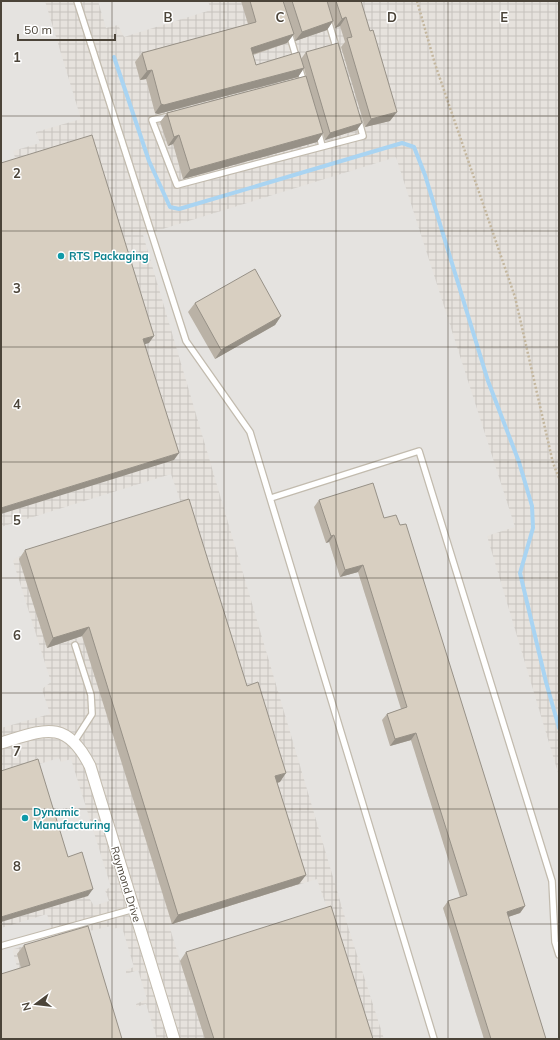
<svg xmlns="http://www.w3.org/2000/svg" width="560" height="1040" font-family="Mulish,sans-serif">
  <defs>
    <pattern id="industrial-grid" width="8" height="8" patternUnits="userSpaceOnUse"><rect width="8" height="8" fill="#e6e2dd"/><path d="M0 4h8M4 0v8" fill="none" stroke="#c7c3be"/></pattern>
  </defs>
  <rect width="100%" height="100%" fill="#f6f3ec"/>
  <path fill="url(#industrial-grid)" d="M 1,1 L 559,1 L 559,1039 L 1,1039 Z"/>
  <path fill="#e5e3e0" d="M 1,1 L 45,1 L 81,119 L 36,132 L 40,143 L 13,151 L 17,164 L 1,169 Z
    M 98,1 L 208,1 L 211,10 L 124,37 L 118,25 L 106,28 Z
    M 396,157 L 515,527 L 487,536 L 559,776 L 559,1039 L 539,1039 L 502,919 L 520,912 L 401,531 L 315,507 L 326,543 L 329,542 L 340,577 L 358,572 L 403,714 L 390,746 L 411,740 L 462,902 L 443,908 L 484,1039 L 384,1039 L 343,911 L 143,235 Z
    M 171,474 L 182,506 L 15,558 L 13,561 L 51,682 L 42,689 L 50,714 L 1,728 L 1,527 Z
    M 59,758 L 61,762 L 71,759 L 111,887 L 105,890 L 109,901 L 94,906 L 88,896 L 77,859 L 65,861 L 36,765 Z
    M 317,879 L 329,914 L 180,961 L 169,925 Z
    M 47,914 L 54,937 L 14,949 L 13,952 L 19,974 L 1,979 L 1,928 Z
    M 111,926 L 112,929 L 122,927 L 134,967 L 126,970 L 126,974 L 138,970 L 147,999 L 136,1004 L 136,1007 L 146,1004 L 157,1039 L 118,1039 L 85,932 Z"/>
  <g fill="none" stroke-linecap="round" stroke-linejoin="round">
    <path stroke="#a9d4f2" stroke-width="4" d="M 114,57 L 149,161 L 170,207 L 179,209 L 402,143 L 414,147 L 425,175 L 488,381 L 519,462 L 532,506 L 533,528 L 520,573 L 546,682 L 559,728"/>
    <defs>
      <path id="lane" d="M 77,1 L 186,341 L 250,432 L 434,1039
        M 328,20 L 337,50
        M 289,33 L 303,80 L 299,81
        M 171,116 L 152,120 L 177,185 L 363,136 L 358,118
        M 318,130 L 322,146
        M 271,498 L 419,451 L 552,881 L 555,942 L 559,955
        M 74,742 L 92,714 L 91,695 L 75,645
        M 1,946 L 134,909"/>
      <path id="street" d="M 1,743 C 44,730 66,718 90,766 L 174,1039"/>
    </defs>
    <use href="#lane" stroke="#c2bbae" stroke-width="8"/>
    <use href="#street" stroke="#c2bbae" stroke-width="13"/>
    <path stroke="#c4b79f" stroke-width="2.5" stroke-dasharray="2 2" stroke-linecap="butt" d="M 417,1 L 435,64 L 515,297 L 553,463 L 559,478"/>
    <use href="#lane" stroke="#fff" stroke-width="5.5"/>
    <use href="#street" stroke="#fff" stroke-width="11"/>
  </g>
  <path fill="#bab2a6" d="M 241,1 L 361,1 L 390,121 L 365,127 L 341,47 L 345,42 L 340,26 L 335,28 L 330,10 L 333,21 L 327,30 L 295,41 L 294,34 L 287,43 L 253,55 L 256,65 L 301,59 L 306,52 L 357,130 L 325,140 L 323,133 L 317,142 L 183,179 L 173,144 L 168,146 L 160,122 L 167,113 L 306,76 L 304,68 L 298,77 L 158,114 L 155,113 L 146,79 L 140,80 L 135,62 L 142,53 L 248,24 Z
    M 195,303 L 281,316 L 275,325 L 215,359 L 188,312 Z
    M 319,500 L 384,518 L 525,906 L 520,913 L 508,917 L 546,1039 L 484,1039 L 443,908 L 448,901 L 460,897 L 411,740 L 390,746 L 382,720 L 387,714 L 401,709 L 358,572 L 340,577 L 329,542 L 326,543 L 314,507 Z
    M 25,550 L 247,686 L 280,782 L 277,783 L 306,875 L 299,884 L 172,924 L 82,636 L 47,648 L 19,559 Z
    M 24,945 L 122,1039 L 21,968 L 17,954 Z
    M 186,952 L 373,1039 L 205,1039 L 180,961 Z"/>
  <path fill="#979187" d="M 346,17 L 340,26 L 335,28 L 342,19 Z
    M 333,21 L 327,30 L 295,41 L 302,32 Z
    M 294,34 L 287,43 L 244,57 L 251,48 Z
    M 304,68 L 298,77 L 158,114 L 155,113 L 161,104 Z
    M 152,70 L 146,79 L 140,80 L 147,71 Z
    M 397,112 L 390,121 L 365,127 L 371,119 Z
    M 362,123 L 357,130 L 325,140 L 330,133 Z
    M 323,133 L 317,142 L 183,179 L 190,170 Z
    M 179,135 L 173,144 L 168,146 L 174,137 Z
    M 281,316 L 275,325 L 215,359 L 221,350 Z
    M 154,336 L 149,343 L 139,346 L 143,339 Z
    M 179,453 L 174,460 L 1,514 L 1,508 Z
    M 334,535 L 329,542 L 326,543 L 331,536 Z
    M 363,565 L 358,572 L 340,577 L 345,570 Z
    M 89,627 L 82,636 L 47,648 L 53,638 Z
    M 416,733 L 411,740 L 390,746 L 395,739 Z
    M 286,773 L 280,782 L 268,785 L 275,776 Z
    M 306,875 L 299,884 L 172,924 L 178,915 Z
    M 93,889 L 88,896 L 1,922 L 1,917 Z
    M 525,906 L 520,913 L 502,919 L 507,912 Z"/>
  <path fill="#d8cfc1" stroke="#979187" d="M 250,1 L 283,1 L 294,34 L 251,48 L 256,65 L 299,52 L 304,68 L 164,105 L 161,104 L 152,70 L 147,71 L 142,53 L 256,22 Z
    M 292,1 L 327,1 L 333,21 L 302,32 Z
    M 336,1 L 361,1 L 370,31 L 373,30 L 397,112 L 371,119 L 347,38 L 352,37 L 346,17 L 342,19 Z
    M 338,43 L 362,123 L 330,133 L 306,52 Z
    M 306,76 L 323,133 L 190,170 L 179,135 L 174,137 L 167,113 Z
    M 92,135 L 154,336 L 143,339 L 179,453 L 1,508 L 1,163 Z
    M 255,269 L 281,316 L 221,350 L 195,303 Z
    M 373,483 L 384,518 L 396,515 L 400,525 L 406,524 L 525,906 L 507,912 L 546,1039 L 491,1039 L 448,901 L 467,895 L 416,733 L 395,739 L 387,714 L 407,707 L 363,565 L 345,570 L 334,535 L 331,536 L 319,500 Z
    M 189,499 L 247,686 L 258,682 L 286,773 L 275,776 L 306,875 L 178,915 L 89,627 L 53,638 L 25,550 Z
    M 38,759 L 68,857 L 82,852 L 93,889 L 1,917 L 1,771 Z
    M 331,906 L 373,1039 L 214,1039 L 186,952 Z
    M 88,926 L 122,1039 L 1,1039 L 1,974 L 30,965 L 24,945 Z"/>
  <path fill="none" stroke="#4b4439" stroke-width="1" stroke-opacity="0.55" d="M 112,1 L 112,1039M 224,1 L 224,1039M 336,1 L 336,1039M 448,1 L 448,1039M 1,116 L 559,116M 1,231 L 559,231M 1,347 L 559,347M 1,462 L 559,462M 1,578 L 559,578M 1,693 L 559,693M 1,809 L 559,809M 1,924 L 559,924"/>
  <g fill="#0f9aa8" stroke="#fff" stroke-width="1.5">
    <circle cx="61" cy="256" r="4"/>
    <circle cx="25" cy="818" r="4"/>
  </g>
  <g text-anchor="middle" stroke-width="3" stroke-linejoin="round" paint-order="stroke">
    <g font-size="11" font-weight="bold" fill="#0d838f" stroke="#fff" text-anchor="start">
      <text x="69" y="260">RTS Packaging</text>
      <text x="33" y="816">Dynamic<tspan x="33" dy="13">Manufacturing</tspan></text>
    </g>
    <g font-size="11" fill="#4b4439" stroke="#fff">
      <text transform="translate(126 884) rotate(73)" y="4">Raymond Drive</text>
    </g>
  </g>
  <g font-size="13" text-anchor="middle" font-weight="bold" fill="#4b4439" stroke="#fff" stroke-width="3" stroke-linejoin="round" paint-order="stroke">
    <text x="168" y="22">B</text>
    <text x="280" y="22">C</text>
    <text x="392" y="22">D</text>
    <text x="504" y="22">E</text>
    <text x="17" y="62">1</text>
    <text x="17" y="178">2</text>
    <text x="17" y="293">3</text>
    <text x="17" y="409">4</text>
    <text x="17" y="525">5</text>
    <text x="17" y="640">6</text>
    <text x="17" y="756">7</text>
    <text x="17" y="871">8</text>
  </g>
  <rect width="560" height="1040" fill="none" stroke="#4b4439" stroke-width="4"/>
  <g transform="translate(36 1004) rotate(255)" stroke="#ffffff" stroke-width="3" paint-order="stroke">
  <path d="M0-3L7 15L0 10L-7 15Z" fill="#4b4439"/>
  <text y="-6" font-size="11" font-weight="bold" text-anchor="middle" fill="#4b4439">N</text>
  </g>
  <path d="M18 34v6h97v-6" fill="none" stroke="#4b4439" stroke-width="2"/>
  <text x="24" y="34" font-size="12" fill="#4b4439" stroke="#ffffff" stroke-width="3" paint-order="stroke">50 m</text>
</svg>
